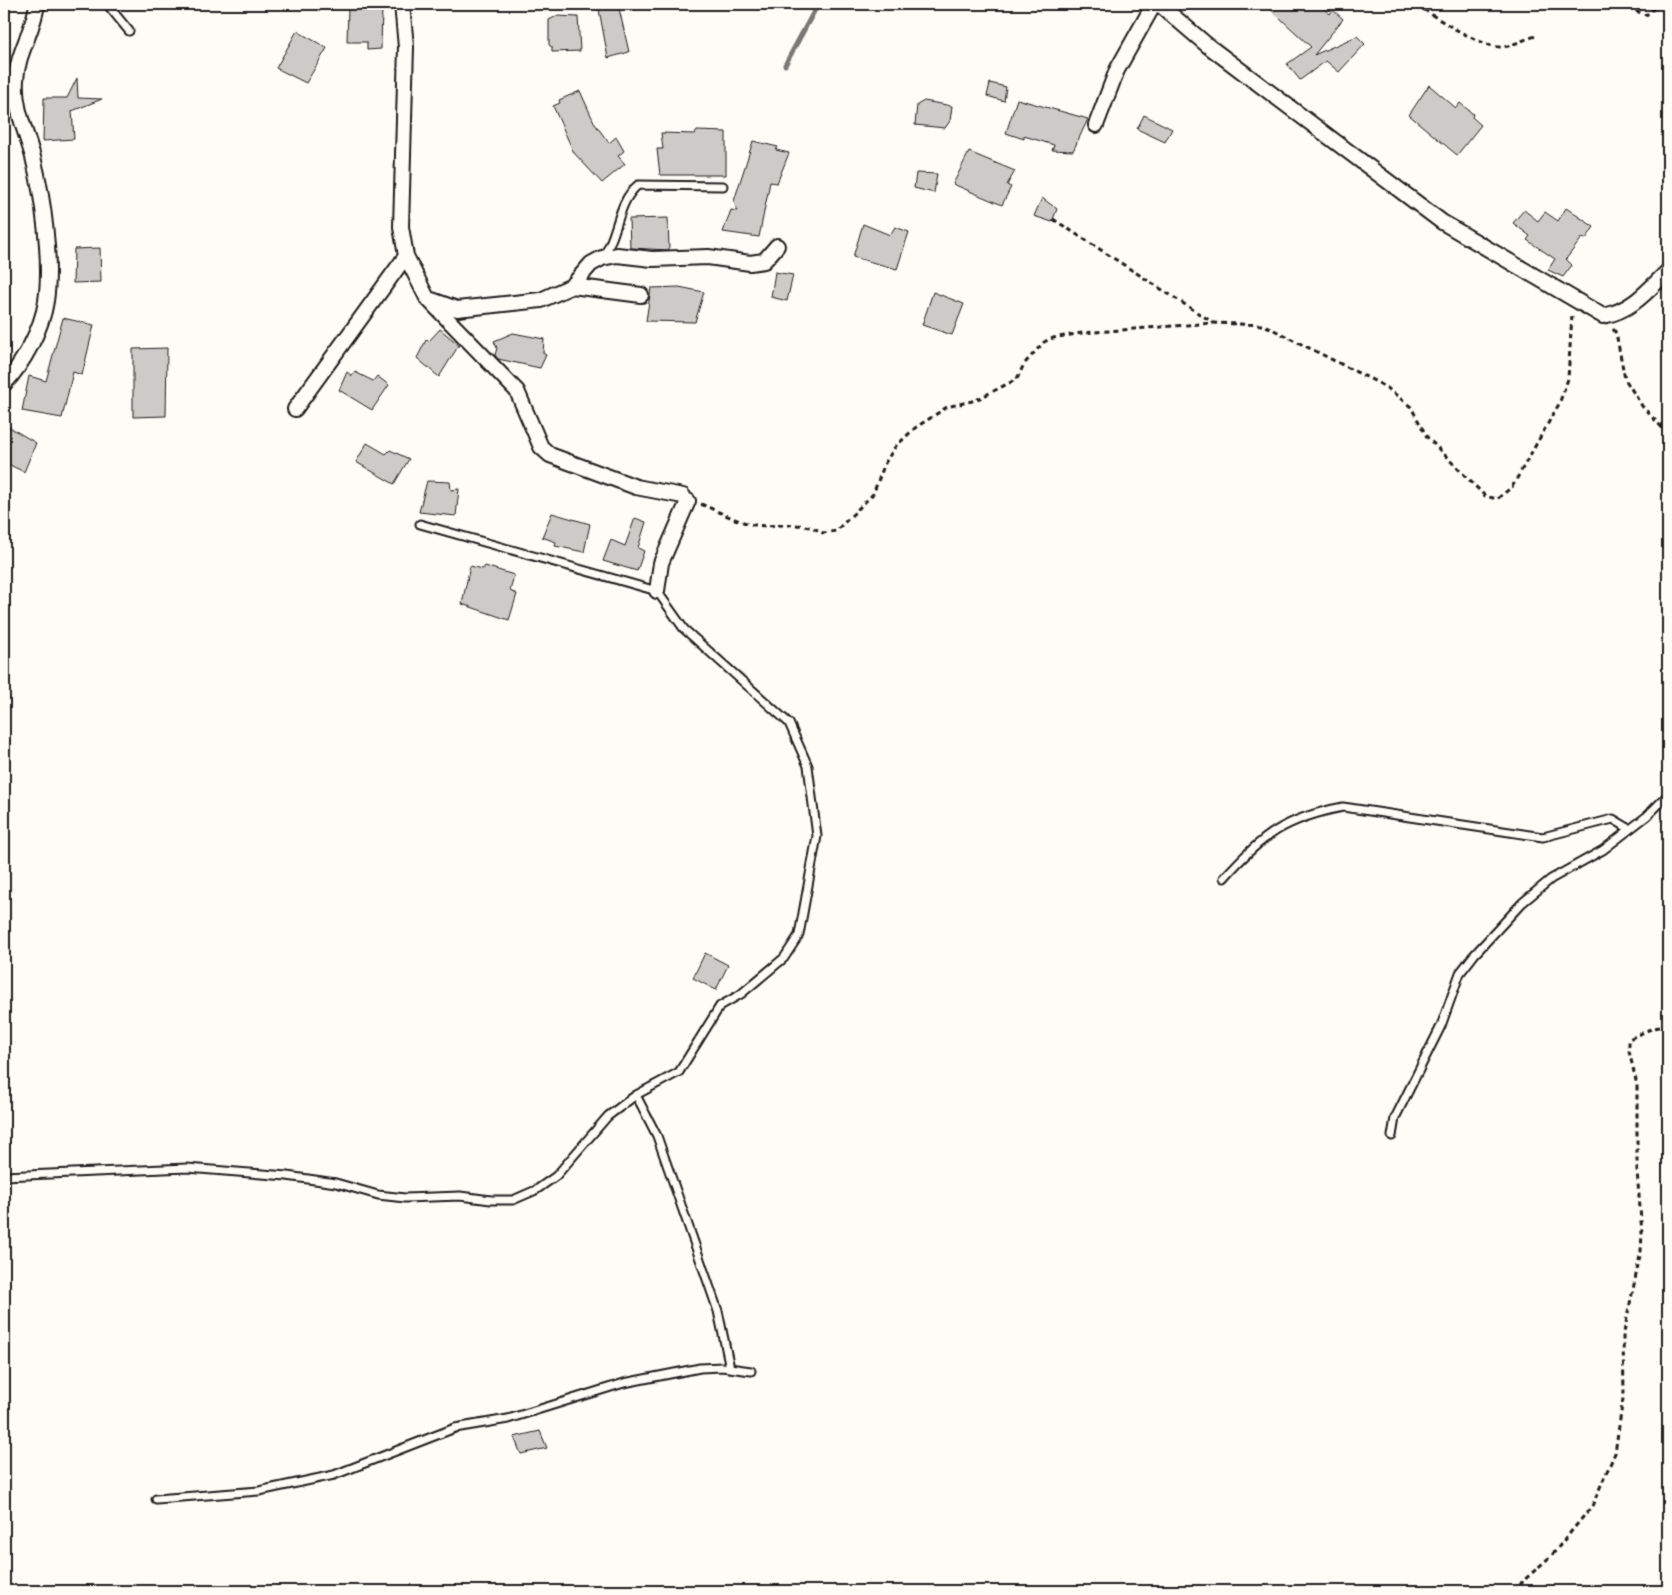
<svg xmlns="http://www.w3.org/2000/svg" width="1672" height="1595" font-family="Itim,sans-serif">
  <rect width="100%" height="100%" fill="#fdfcf7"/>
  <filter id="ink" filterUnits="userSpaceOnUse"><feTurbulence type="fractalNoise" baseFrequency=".02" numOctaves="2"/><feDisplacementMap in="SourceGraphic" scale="10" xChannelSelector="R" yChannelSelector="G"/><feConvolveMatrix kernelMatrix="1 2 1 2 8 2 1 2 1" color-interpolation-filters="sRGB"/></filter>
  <g filter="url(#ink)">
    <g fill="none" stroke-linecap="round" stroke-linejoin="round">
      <path stroke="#797876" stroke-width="5" d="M 785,65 L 818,4"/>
    </g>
    <path fill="#cccbc8" stroke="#1c1c1c" d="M 598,4 L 618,4 L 629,52 L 608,58 Z
      M 1265,4 L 1318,4 L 1330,14 L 1333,10 L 1343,19 L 1314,55 L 1357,36 L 1365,44 L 1339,72 L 1326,61 L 1300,80 L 1287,64 L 1311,47 Z
      M 382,7 L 381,49 L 367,50 L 367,42 L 347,42 L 348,8 Z
      M 557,16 L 578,17 L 580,51 L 552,52 L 552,47 L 549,45 L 549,20 Z
      M 297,31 L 327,48 L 306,83 L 276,68 Z
      M 77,78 L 78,98 L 102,99 L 72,111 L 74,139 L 43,141 L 44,98 L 67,98 Z
      M 990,83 L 1006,87 L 1004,101 L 987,96 Z
      M 1429,85 L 1456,108 L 1460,103 L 1473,114 L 1472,117 L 1481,125 L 1457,155 L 1409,115 Z
      M 580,91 L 595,124 L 609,143 L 616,137 L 624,151 L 618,156 L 625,164 L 602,183 L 574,153 L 553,106 L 560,103 L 559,100 Z
      M 1017,99 L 1088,119 L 1073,151 L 1052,150 L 1054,145 L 1024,136 L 1024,139 L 1006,133 Z
      M 924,101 L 952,106 L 950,121 L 945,128 L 915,125 L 917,105 Z
      M 1144,115 L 1172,129 L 1165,142 L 1137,129 Z
      M 697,131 L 726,132 L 726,175 L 660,175 L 657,149 L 663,149 L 661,133 L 695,134 Z
      M 753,141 L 778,147 L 776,150 L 789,153 L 777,183 L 770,182 L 759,237 L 723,232 L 731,210 L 737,211 L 734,201 Z
      M 969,152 L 1015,171 L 1007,185 L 1011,187 L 1002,205 L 953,184 Z
      M 916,173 L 937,174 L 934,193 L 914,188 Z
      M 1042,198 L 1057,209 L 1052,222 L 1034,216 Z
      M 1566,208 L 1594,227 L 1586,239 L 1582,238 L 1566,259 L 1572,265 L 1563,277 L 1548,270 L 1555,259 L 1527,240 L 1530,236 L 1513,223 L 1524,210 L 1538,221 L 1545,212 L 1558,221 Z
      M 668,218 L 669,250 L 630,248 L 629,219 Z
      M 863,224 L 890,235 L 895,227 L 909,232 L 897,269 L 853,257 Z
      M 100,248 L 101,282 L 73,283 L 74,249 Z
      M 775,272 L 793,275 L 787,301 L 771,297 Z
      M 679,287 L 704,292 L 695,322 L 646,321 L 651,288 Z
      M 933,292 L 964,304 L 952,335 L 922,325 Z
      M 63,318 L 94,325 L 82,375 L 73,372 L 62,418 L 22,411 L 29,376 L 46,381 Z
      M 440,329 L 459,345 L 439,377 L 417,358 L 426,340 L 429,341 Z
      M 513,333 L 544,339 L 543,353 L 546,355 L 540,368 L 498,359 L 495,355 L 497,348 L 494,341 Z
      M 167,348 L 166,416 L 133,417 L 133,349 Z
      M 347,372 L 352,376 L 355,372 L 373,381 L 377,376 L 389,385 L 372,410 L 339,390 Z
      M 9,427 L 36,443 L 24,472 L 4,462 L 4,443 Z
      M 367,443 L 386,454 L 390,450 L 409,459 L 394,484 L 356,462 Z
      M 427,481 L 450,482 L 451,490 L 459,489 L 456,516 L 419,512 Z
      M 552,513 L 590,524 L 584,552 L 555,546 L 556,542 L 542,537 Z
      M 635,518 L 646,522 L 638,548 L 644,551 L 637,571 L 603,561 L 611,540 L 625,546 Z
      M 470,566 L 483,569 L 485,566 L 514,575 L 510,591 L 517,594 L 509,620 L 462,604 Z
      M 705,953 L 728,965 L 716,990 L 693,978 Z
      M 540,1431 L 547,1448 L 521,1454 L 514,1437 Z"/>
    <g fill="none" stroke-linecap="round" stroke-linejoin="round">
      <defs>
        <path id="service" d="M 107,4 L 129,31
          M 603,257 C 618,236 617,202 638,185 L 723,186
          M 1224,878 C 1262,835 1286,818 1343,807 L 1543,837 L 1613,819 L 1630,829
          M 636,1095 L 657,1136 L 718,1311 L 730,1368
          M 1392,1136 L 1395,1118 L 1441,1026 L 1460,973 L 1474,955 L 1522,903 L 1551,879 L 1603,850 L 1647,816 L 1668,795
          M 4,1176 L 187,1168 L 287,1176 L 336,1183 L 378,1195 L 405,1198 L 460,1196 L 491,1200 L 513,1200 L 536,1190 L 556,1176 L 608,1116 L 636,1095 L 679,1072 L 720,1006 L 741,994 L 784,958 L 799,935 L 817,836 L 808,766 L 789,723 L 684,629 L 657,591 L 420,524
          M 156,1499 L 259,1491 L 334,1475 L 455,1428 L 508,1419 L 624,1383 L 700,1368 L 722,1367 L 751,1371"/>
        <path id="minor" d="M 402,4 L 406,47 L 401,227 L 406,256 L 427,298 L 517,391 L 541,447 L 550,455 L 636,487 L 683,496
          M 1159,4 L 1207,45 L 1442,222 L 1603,316 C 1633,310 1647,291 1668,271
          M 1096,125 L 1117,70 L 1154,4
          M 572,286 L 641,295
          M 432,300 L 457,309 L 541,300 L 572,286 L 591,264 L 602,258 L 617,255 L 652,259 L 708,257 L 750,263 L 764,261 L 777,246
          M 4,384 C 23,364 42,329 46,301 C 52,261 43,196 33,157 C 26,131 14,108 16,80 C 17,53 34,30 37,4
          M 295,409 L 406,256
          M 657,591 L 661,563 L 688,501"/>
      </defs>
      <use href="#service" stroke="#1c1c1c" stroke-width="11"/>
      <use href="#minor" stroke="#1c1c1c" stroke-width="18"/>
      <path stroke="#1c1c1c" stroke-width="3" stroke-dasharray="5 4" stroke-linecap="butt" d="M 1417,4 C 1431,16 1482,47 1500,47 C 1512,47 1525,38 1537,36
        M 1619,4 L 1646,15 L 1659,4
        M 1053,219 L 1212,322
        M 1613,329 L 1616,333 L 1625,379 L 1642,406 L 1668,434
        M 701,504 C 718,511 737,522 755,525 C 780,528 801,519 823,533 L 836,531 L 873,494 L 885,463 L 895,447 L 915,428 L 947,407 L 976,400 L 1017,379 L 1024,364 L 1044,342 L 1053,338 L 1082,333 L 1213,323 L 1264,325 L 1386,387 L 1411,407 L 1427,437 L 1485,496 L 1497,499 L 1512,487 L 1559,404 L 1568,379 L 1572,315
        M 1512,1591 L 1552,1555 L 1592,1506 L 1615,1453 L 1624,1392 L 1623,1337 L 1641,1251 L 1642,1233 L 1637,1171 L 1637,1085 L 1629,1051 L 1629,1039 L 1653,1028 L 1668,1026"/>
      <use href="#service" stroke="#fdfcf7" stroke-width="7"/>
      <use href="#minor" stroke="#fdfcf7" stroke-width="14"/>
    </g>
  </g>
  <rect width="1672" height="1595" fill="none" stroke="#fdfcf7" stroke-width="20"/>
  <rect x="10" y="10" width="1652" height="1575" fill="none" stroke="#1c1c1c" stroke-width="2" filter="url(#ink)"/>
</svg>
